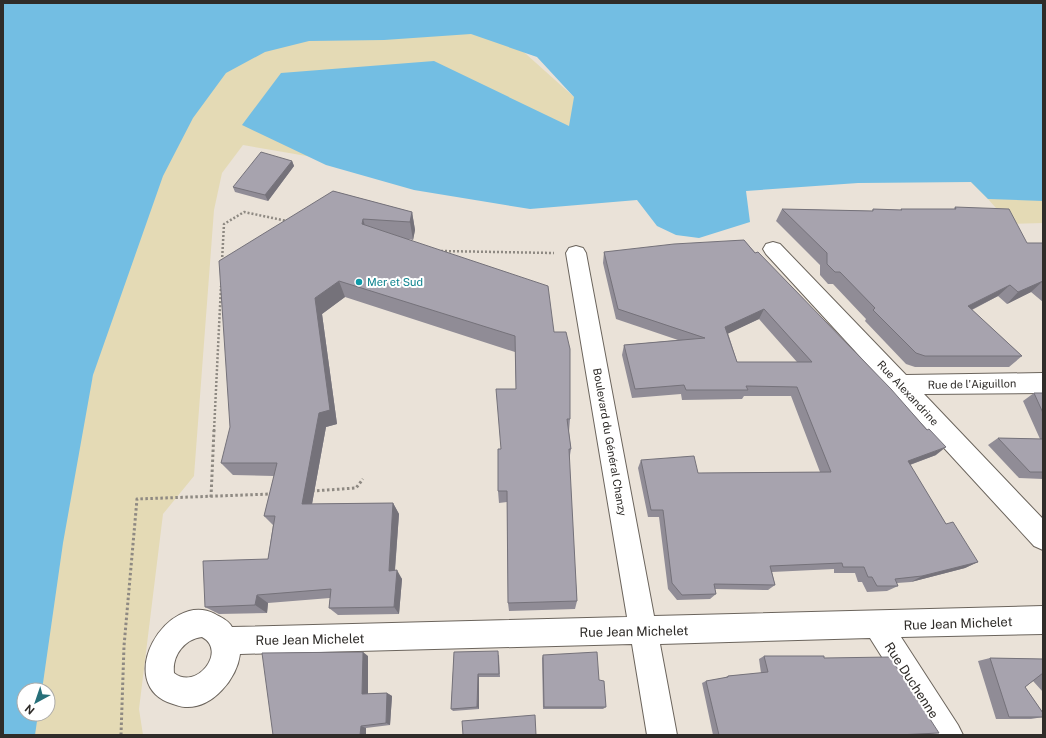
<svg xmlns="http://www.w3.org/2000/svg" width="1046" height="738" font-family="'Public Sans',sans-serif">
  <rect width="100%" height="100%" fill="#eae2d8"/>
  <path fill="#e4dab5" fill-rule="evenodd" d="M 387,13 L 516,45 L 574,97 L 571,143 L 330,160 L 243,145 L 222,173 L 214,210 L 194,476 L 163,514 L 139,709 L 143,735 L 3,735 L 169,71 ZM 24,690 L 48,690 L 48,714 L 24,714 Z
    M 1043,181 L 1043,223 L 1010,224 L 988,199 L 971,182 Z"/>
  <path fill="#73bee3" d="M 3,3 L 1043,3 L 1043,201 L 988,199 L 971,182 L 858,183 L 746,191 L 750,222 L 699,238 L 676,235 L 657,226 L 637,200 L 530,209 L 414,190 L 326,165 L 242,125 L 281,73 L 434,61 L 569,126 L 574,97 L 537,57 L 471,34 L 384,40 L 309,41 L 265,52 L 226,73 L 193,118 L 163,176 L 93,375 L 63,543 L 42,690 L 24,690 L 24,714 L 38,714 L 35,735 L 3,735 Z"/>
  <g fill="none" stroke-linecap="round" stroke-linejoin="round">
    <defs>
      <path id="street" d="M 773,242 L 780,244 L 906,375 L 1043,373 L 1043,393 L 924,394 L 1043,519 L 1043,550 L 1034,546 L 766,254 L 763,249 L 766,244 Z
        M 576,246 L 583,248 L 586,253 L 654,616 L 1043,606 L 1043,634 L 901,637 L 958,725 L 963,735 L 931,735 L 870,638 L 660,644 L 677,735 L 647,735 L 632,644 L 240,654 C 237,679 212,709 185,707 C 181,707 177,705 173,704 C 111,685 167,589 215,614 C 222,618 228,620 232,627 L 627,617 L 566,253 L 569,248 ZM 202,637 C 228,651 196,691 174,673 C 172,655 185,639 202,637 Z"/>
    </defs>
    <use href="#street" stroke="#6b645c" stroke-width="2"/>
    <path stroke="#8e8982" stroke-width="2.5" stroke-dasharray="2 2" stroke-linecap="butt" d="M 441,251 L 554,253
      M 222,261 L 224,224 L 244,212 L 287,221
      M 214,431 L 221,286"/>
    <path stroke="#8e8982" stroke-width="3" stroke-dasharray="2.5 2.5" stroke-linecap="butt" d="M 312,491 L 356,488 L 363,479
      M 211,497 L 214,430
      M 121,735 L 124,646 L 137,499 L 271,494"/>
    <use href="#street" fill="#fff" fill-rule="evenodd"/>
  </g>
  <path fill="#908c96" fill-rule="evenodd" d="M 292,161 L 294,166 L 268,201 L 235,192 L 233,187 Z
    M 333,191 L 412,212 L 415,230 L 413,240 L 408,239 L 554,332 L 570,419 L 569,432 L 571,449 L 569,461 L 577,601 L 575,609 L 509,611 L 508,603 L 507,502 L 499,503 L 498,491 L 501,449 L 516,389 L 515,352 L 345,297 L 322,314 L 337,424 L 326,427 L 312,504 L 393,503 L 399,514 L 395,571 L 402,579 L 399,614 L 338,615 L 329,608 L 330,598 L 268,603 L 267,613 L 219,614 L 205,607 L 268,559 L 273,525 L 264,516 L 274,476 L 233,475 L 221,463 Z
    M 955,207 L 1027,243 L 1043,243 L 1043,302 L 1031,292 L 1007,304 L 998,296 L 972,310 L 1022,356 L 1009,367 L 915,367 L 906,364 L 865,321 L 866,319 L 833,284 L 828,284 L 820,275 L 820,265 L 776,221 L 782,209 L 872,211 L 873,209 L 900,210 L 901,209 L 954,209 Z
    M 744,240 L 936,455 L 910,465 L 946,524 L 978,562 L 965,568 L 911,582 L 897,583 L 898,586 L 887,591 L 867,592 L 862,582 L 858,582 L 855,573 L 834,573 L 834,569 L 772,572 L 775,585 L 768,590 L 715,589 L 716,594 L 710,599 L 677,600 L 668,589 L 659,517 L 648,517 L 638,468 L 641,460 L 698,473 L 820,472 L 791,396 L 744,396 L 742,399 L 682,400 L 681,394 L 632,398 L 622,355 L 624,345 L 678,340 L 616,319 L 603,263 L 604,252 ZM 759,319 L 797,362 L 737,362 L 728,333 Z
    M 1034,393 L 1043,393 L 1043,479 L 1019,478 L 988,445 L 998,438 L 1040,439 L 1023,401 Z
    M 454,652 L 499,655 L 500,677 L 479,677 L 479,709 L 453,711 L 451,709 Z
    M 543,655 L 599,680 L 606,707 L 603,709 L 543,709 L 542,658 Z
    M 368,656 L 368,694 L 387,693 L 392,696 L 390,725 L 366,728 L 366,735 L 273,735 Z
    M 764,656 L 824,658 L 939,733 L 907,735 L 713,735 L 702,683 L 706,681 L 724,678 L 728,676 L 761,673 L 759,659 Z
    M 990,658 L 1043,659 L 1043,692 L 1033,681 L 1025,687 L 1043,713 L 1043,717 L 1031,719 L 996,719 L 978,661 Z"/>
  <path fill="#75727a" d="M 292,161 L 294,166 L 268,201 L 265,195 Z
    M 412,212 L 415,230 L 413,240 L 410,222 Z
    M 363,219 L 368,236 L 362,224 Z
    M 339,281 L 345,297 L 322,314 L 337,424 L 326,427 L 310,515 L 302,504 L 315,298 Z
    M 1043,281 L 1031,292 L 1007,304 L 1018,292 Z
    M 1010,285 L 998,296 L 957,317 L 968,306 Z
    M 764,309 L 759,319 L 721,337 L 725,327 Z
    M 946,447 L 936,455 L 898,469 L 908,461 Z
    M 393,503 L 399,514 L 394,580 L 389,571 Z
    M 978,562 L 965,568 L 911,582 L 922,576 Z
    M 397,570 L 402,579 L 399,614 L 394,607 Z
    M 257,595 L 268,603 L 267,613 L 255,605 Z
    M 363,652 L 368,656 L 368,697 L 362,694 Z
    M 478,674 L 479,677 L 479,709 L 477,707 Z
    M 387,693 L 392,696 L 390,725 L 386,723 Z
    M 361,726 L 366,728 L 366,735 L 360,735 Z"/>
  <path fill="#a7a3ae" stroke="#75727a" fill-rule="evenodd" d="M 261,152 L 292,161 L 265,195 L 233,187 Z
    M 333,191 L 412,212 L 410,222 L 363,219 L 362,224 L 548,286 L 554,332 L 566,332 L 570,349 L 570,419 L 567,419 L 571,449 L 569,449 L 577,601 L 508,603 L 507,491 L 498,491 L 498,449 L 501,449 L 496,389 L 516,389 L 515,336 L 339,281 L 315,298 L 330,410 L 319,413 L 302,504 L 393,503 L 389,571 L 397,570 L 394,607 L 329,608 L 331,589 L 257,595 L 255,605 L 205,607 L 203,561 L 268,559 L 275,516 L 264,516 L 277,463 L 221,463 L 230,427 L 219,261 Z
    M 955,207 L 1009,209 L 1027,243 L 1043,243 L 1043,281 L 1018,292 L 1010,285 L 968,306 L 1022,356 L 925,356 L 916,353 L 873,310 L 875,308 L 840,272 L 835,272 L 827,264 L 827,253 L 782,209 L 873,211 L 873,209 L 902,210 L 901,209 L 956,209 Z
    M 744,240 L 755,253 L 758,252 L 891,389 L 927,430 L 929,429 L 946,447 L 908,461 L 946,524 L 953,522 L 978,562 L 922,576 L 895,579 L 898,586 L 877,586 L 872,577 L 868,577 L 864,567 L 843,567 L 842,563 L 770,566 L 775,585 L 714,584 L 716,594 L 682,595 L 672,583 L 663,510 L 651,510 L 641,460 L 694,456 L 698,473 L 831,472 L 797,387 L 746,386 L 748,390 L 686,390 L 684,385 L 635,389 L 624,345 L 705,338 L 618,309 L 604,252 L 674,244 ZM 764,309 L 812,362 L 737,362 L 725,327 Z
    M 1034,393 L 1043,393 L 1043,413 Z
    M 998,438 L 1043,439 L 1043,472 L 1030,472 Z
    M 498,651 L 499,674 L 478,674 L 477,707 L 451,709 L 454,652 Z
    M 363,652 L 362,694 L 387,693 L 386,723 L 361,726 L 360,735 L 273,735 L 262,653 Z
    M 597,652 L 599,680 L 604,681 L 606,707 L 544,707 L 543,655 Z
    M 764,656 L 824,656 L 824,658 L 890,657 L 939,733 L 897,735 L 719,735 L 706,681 L 728,677 L 728,676 L 768,672 Z
    M 990,658 L 1043,659 L 1043,673 L 1025,687 L 1043,713 L 1043,717 L 1009,717 Z
    M 535,715 L 536,735 L 463,735 L 462,721 Z"/>
  <circle fill="#0f9aa8" stroke="#fff" stroke-width="1.5" cx="359" cy="282" r="4"/>
  <g text-anchor="middle" stroke-width="4" stroke-linejoin="round" paint-order="stroke">
    <g font-size="11" fill="#0d838f" stroke="#fff" text-anchor="start">
      <text x="367" y="286">Mer et Sud</text>
    </g>
    <g font-size="11" fill="#2f2c29" stroke="#fff">
      <text transform="translate(972 384) rotate(-1)" y="4">Rue de l'Aiguillon</text>
      <text transform="translate(908 393) rotate(47)" y="4">Rue Alexandrine</text>
      <text transform="translate(610 442) rotate(80)" y="4">Boulevard du Général Chanzy</text>
    </g>
    <g font-size="13" fill="#2f2c29" stroke="#fff">
      <text transform="translate(958 623) rotate(-2)" y="5">Rue Jean Michelet</text>
      <text transform="translate(634 631) rotate(-1)" y="5">Rue Jean Michelet</text>
      <text transform="translate(310 639) rotate(-1)" y="5">Rue Jean Michelet</text>
      <text transform="translate(912 680) rotate(57)" y="5">Rue Duchenne</text>
    </g>
  </g>
  <rect width="1046" height="738" fill="none" stroke="#2f2c29" stroke-width="8"/>
  <g transform="translate(36 702) rotate(220)"><circle r="19" fill="#ffffff" stroke="#acaba9"/>
  <path d="M0-3L7 15L0 10L-7 15Z" fill="#266f79"/>
  <text y="-6" font-size="11" font-weight="bold" text-anchor="middle" fill="#2f2c29">N</text>
  </g>
</svg>
